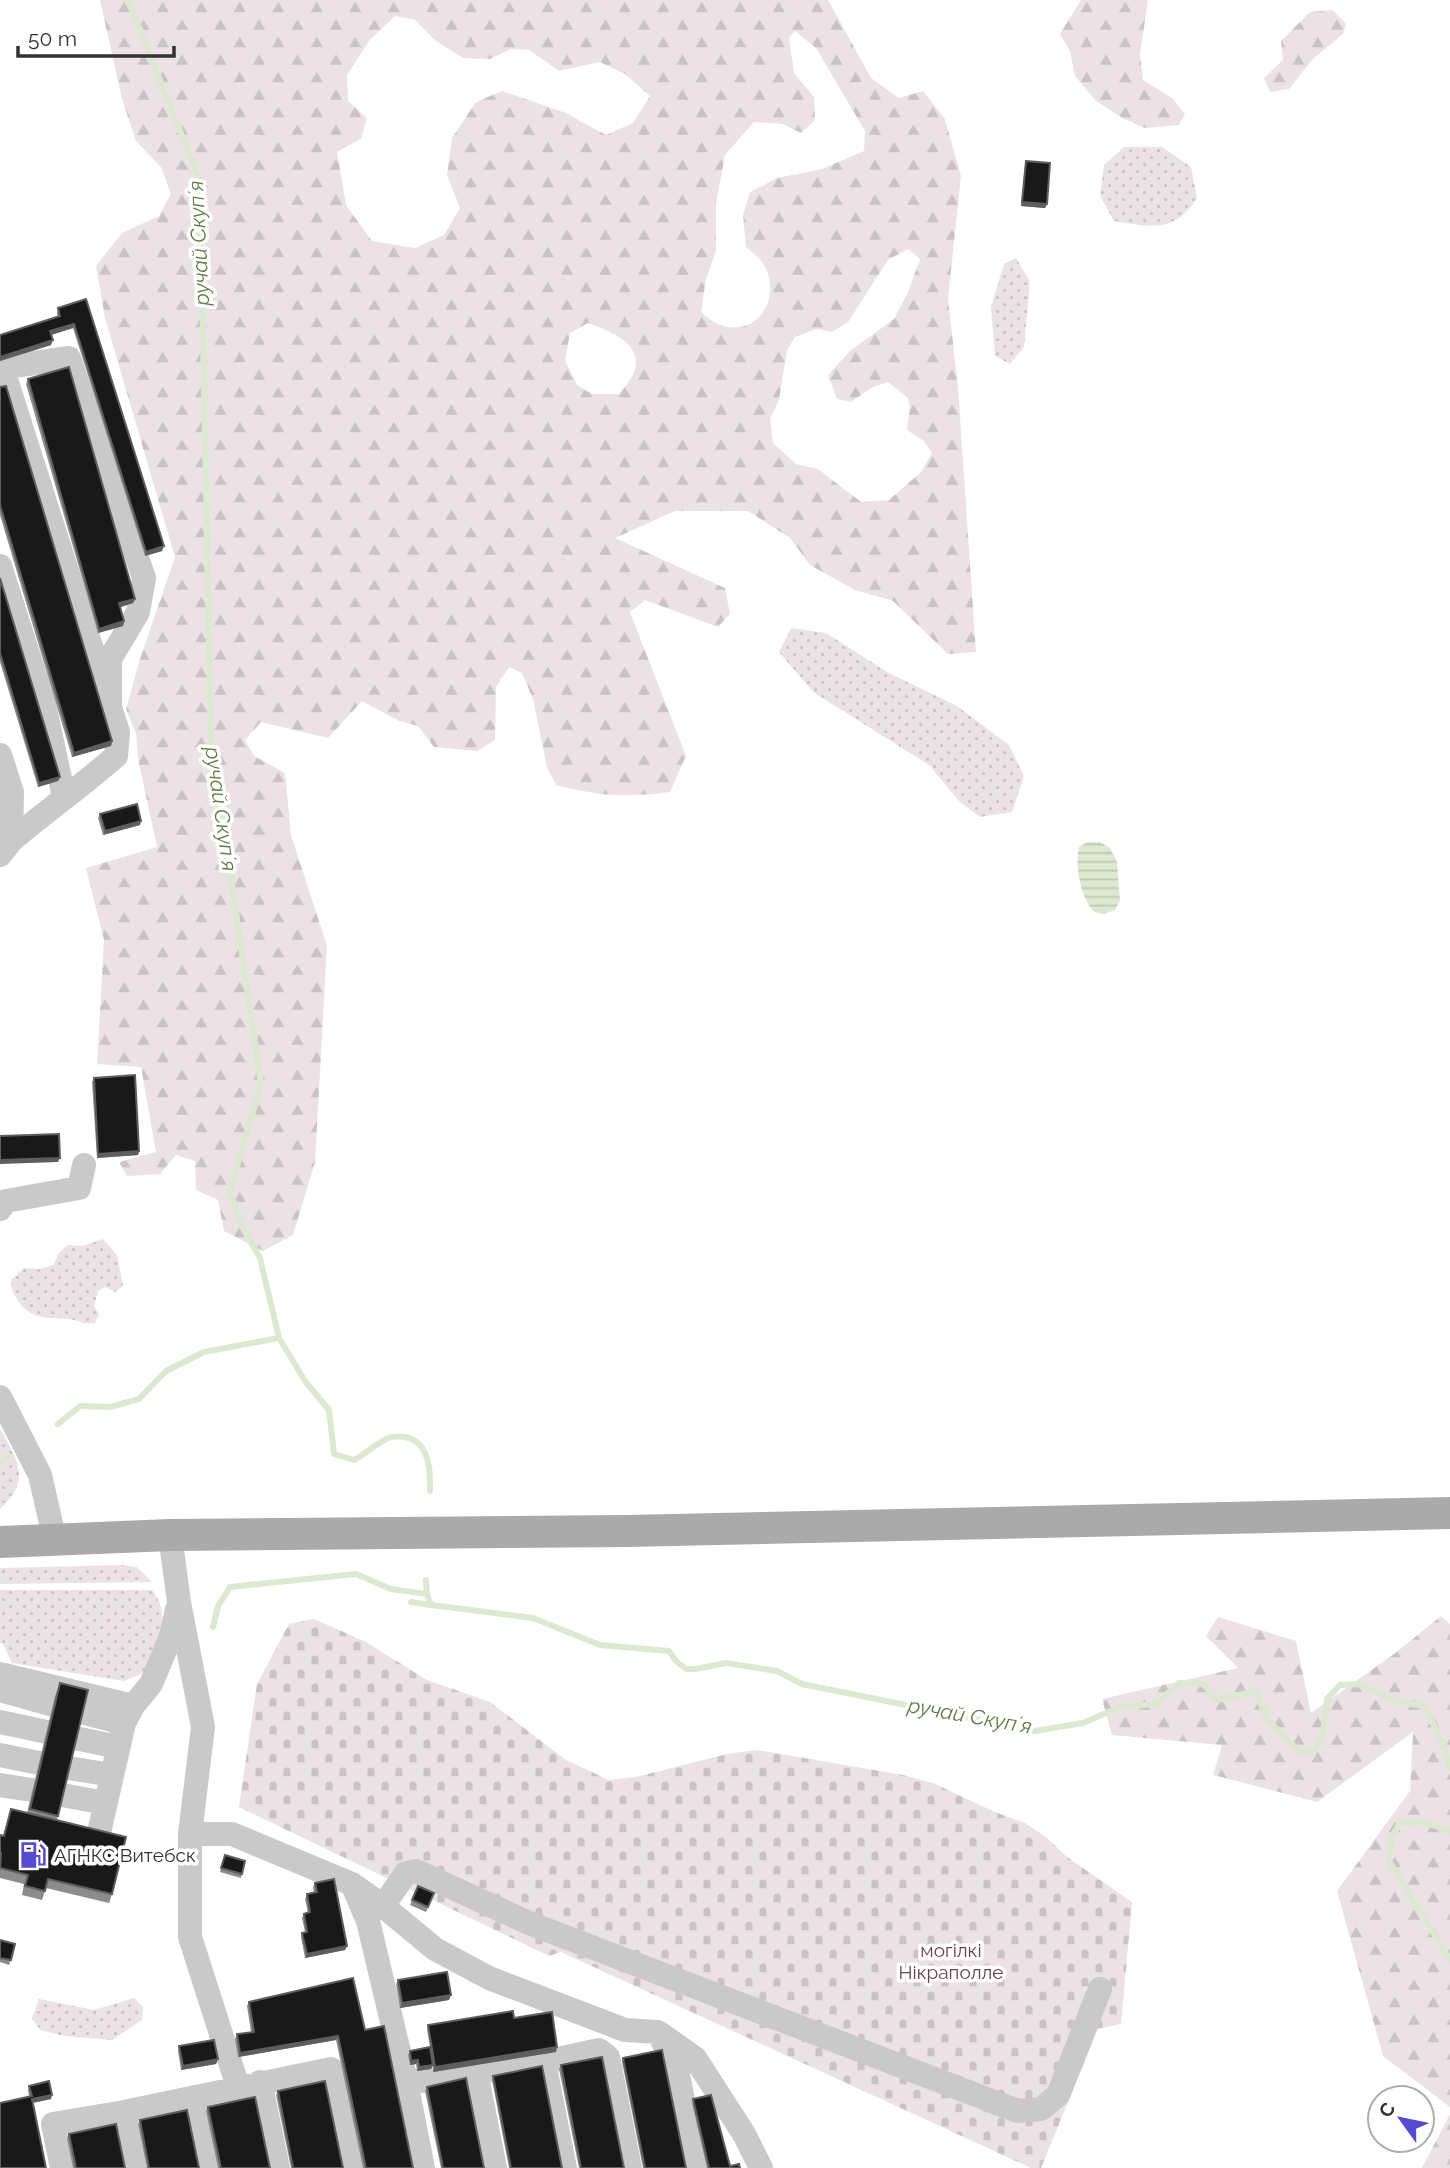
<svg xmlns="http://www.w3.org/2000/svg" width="1450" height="2168" font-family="Raleway,sans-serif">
  <defs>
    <pattern id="grass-dots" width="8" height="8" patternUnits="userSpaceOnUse" patternTransform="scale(1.75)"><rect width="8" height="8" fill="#ece2e6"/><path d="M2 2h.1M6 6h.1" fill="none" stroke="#cbc2c6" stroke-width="1.8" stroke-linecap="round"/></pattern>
    <pattern id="forest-firs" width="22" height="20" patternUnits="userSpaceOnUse" patternTransform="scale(1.75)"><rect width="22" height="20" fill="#ece2e6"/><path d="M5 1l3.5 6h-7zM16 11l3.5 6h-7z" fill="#cbc2c6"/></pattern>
    <pattern id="cemetery-stones" width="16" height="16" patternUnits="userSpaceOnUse" patternTransform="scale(1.75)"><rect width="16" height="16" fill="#ece2e6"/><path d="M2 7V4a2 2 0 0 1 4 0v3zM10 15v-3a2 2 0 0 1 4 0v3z" fill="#cbc2c6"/></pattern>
    <pattern id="water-rules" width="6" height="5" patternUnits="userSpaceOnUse" patternTransform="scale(1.75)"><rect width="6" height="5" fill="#dce9d1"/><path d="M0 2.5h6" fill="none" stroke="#bdc8b4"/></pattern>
  </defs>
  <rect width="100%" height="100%" fill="#fff"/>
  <path fill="url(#grass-dots)" d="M 1124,147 L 1162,147 L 1191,167 L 1197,198 C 1173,234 1152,227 1114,221 L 1100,196 L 1104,165 Z
    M 1016,258 L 1030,282 L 1024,347 L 1010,364 L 995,356 L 991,307 L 1004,264 Z
    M 791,628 L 826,633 L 889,673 L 957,706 L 1009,745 L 1024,776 L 1012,812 L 980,817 L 959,801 L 929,765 L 813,692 L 779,652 Z
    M 103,1239 L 117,1255 L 123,1286 L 115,1292 L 105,1287 L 98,1291 L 94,1306 L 99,1314 L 95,1323 C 82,1325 80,1320 68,1319 C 46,1317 31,1320 18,1301 C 13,1293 11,1289 11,1280 L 24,1268 L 39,1269 L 54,1265 L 58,1254 L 67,1245 L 83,1246 Z
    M 0,1429 C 18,1461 32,1480 0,1509 Z
    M 123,1565 L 137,1567 L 152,1582 L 0,1584 L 0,1568 Z
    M 0,1590 L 152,1590 C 173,1617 158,1644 145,1672 L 124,1681 L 12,1663 L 3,1644 L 0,1643 Z
    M 134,1998 L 143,2007 L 142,2020 L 112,2040 L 64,2036 L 40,2030 L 32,2018 L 39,1999 L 94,2010 Z"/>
  <path fill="url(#forest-firs)" fill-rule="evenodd" d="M 100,0 L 828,0 L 871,78 L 899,98 L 923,91 L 945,119 L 961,176 L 948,299 L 958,388 L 976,652 L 948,654 L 893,601 L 855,590 L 810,565 L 790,538 L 748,511 L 675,511 L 615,538 L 725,588 L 730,614 L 718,627 L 645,600 L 630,612 L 686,756 L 670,792 C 626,798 599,796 556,785 L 547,767 L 533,699 L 522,673 L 509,667 L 496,687 L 495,740 L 477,751 L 434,747 L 418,726 L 399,721 L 362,701 L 328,738 L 261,722 L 245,740 L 254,756 L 285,773 L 291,835 L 327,946 L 315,1162 L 293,1235 L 263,1251 L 224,1231 L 218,1200 L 196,1190 L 195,1161 L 176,1155 L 160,1174 L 127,1176 L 119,1162 L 156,1152 L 141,1067 L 97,1064 L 104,940 L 86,868 L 157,847 L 138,759 L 136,733 L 126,709 L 140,659 L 175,557 L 105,318 L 96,266 L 122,233 L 159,216 L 171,194 L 161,167 L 136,141 L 122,99 ZM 395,16 L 415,20 L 436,41 L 463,58 L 490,59 L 511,49 L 529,50 L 559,71 L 600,62 L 625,74 L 650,96 L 633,123 L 606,135 L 566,113 L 502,91 L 476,102 L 452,138 L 447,175 L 460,208 L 444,235 L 415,248 L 372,241 L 346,205 L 337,152 L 361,139 L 367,118 L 348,101 L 347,75 L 369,41 ZM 795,31 L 816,48 L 865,131 L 864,151 L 822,169 L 777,178 L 750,192 L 743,215 L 746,247 C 751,252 758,256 762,262 C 790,305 742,353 701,312 L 706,279 L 716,251 L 716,204 L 725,155 L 754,122 L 783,124 L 801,133 L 815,120 L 814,97 L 794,73 L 789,38 ZM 908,249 L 920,259 L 908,292 L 894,319 L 850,351 L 828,375 L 837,399 L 851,402 L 871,388 L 888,382 L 908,398 L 910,407 L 907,430 L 924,441 L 932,453 L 921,472 L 889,500 L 861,502 L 818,469 L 796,464 L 773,443 L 770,419 L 779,400 L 787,350 L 795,337 L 816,329 L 832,332 L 848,322 L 888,260 ZM 588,323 C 626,336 656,355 619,394 L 592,394 L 577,385 L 565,360 L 570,333 Z
    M 1081,0 L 1148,0 L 1140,54 L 1143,80 L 1172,98 L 1185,114 L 1179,125 L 1145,128 L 1124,119 L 1096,101 L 1075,76 L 1070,51 L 1060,34 Z
    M 1333,10 L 1346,24 L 1343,34 L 1312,60 L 1289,89 L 1270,92 L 1264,78 L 1283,60 L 1281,41 L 1310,12 Z
    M 1441,1616 L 1450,1624 L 1450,2107 L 1383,2056 L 1337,1891 L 1410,1791 L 1413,1732 L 1317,1802 L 1213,1775 L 1222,1745 L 1112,1735 L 1102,1699 L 1238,1668 L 1206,1636 L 1218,1617 L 1296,1641 L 1311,1713 L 1394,1654 Z
    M 1450,2114 L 1450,2168 L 1422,2168 Z"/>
  <path fill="url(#cemetery-stones)" d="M 314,1619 L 366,1642 L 427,1680 L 490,1702 L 566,1760 L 609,1780 L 636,1777 L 727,1754 L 757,1750 L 903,1775 L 933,1783 L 995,1812 L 1025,1823 L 1046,1837 L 1067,1857 L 1132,1902 L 1121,2024 L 1098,2029 L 1041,2168 L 1031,2168 L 561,1952 L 549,1956 L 239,1807 L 257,1684 L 289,1624 Z"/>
  <path fill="url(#water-rules)" d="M 1087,842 L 1100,842 L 1110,848 L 1117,862 L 1120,900 L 1115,910 L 1104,914 L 1094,912 C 1080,896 1075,867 1079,847 Z"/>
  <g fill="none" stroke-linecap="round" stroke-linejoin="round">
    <path stroke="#dce9d1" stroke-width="6" d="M 128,0 L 200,181 L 211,741 L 261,1084 L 230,1191 L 240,1223 L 260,1258 L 279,1338 L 305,1381 L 329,1410 L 334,1454 L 354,1460 C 364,1455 383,1438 392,1437 C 428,1432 431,1466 430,1491
      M 58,1424 L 80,1406 L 110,1407 L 139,1399 L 166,1371 L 204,1352 L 279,1338
      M 0,1465 L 8,1455
      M 426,1580 L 427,1594 L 431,1605 L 533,1618 L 600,1645 L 669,1651 L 676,1661 L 686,1669 L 696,1669 L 726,1663 L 777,1671 L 802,1684 L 1035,1731 L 1083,1723 L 1120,1707 L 1156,1704 L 1179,1683 L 1203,1684 L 1217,1700 L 1256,1691 L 1266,1718 L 1300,1752 L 1315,1751 L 1323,1733 L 1327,1699 L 1340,1685 L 1359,1684 L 1396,1701 L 1424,1706 L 1442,1741 L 1450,1768
      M 411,1602 L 431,1605
      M 213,1627 L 218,1606 L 230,1587 L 356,1574 L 391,1589 L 427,1594
      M 1450,1831 L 1423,1822 L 1400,1823 L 1392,1836 L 1389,1861 L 1450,1960"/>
    <path stroke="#c9c9c9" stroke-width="24" d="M 2,367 L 104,687
      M 0,368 L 69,358 L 144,578 L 138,612 L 110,659 L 110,707 L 118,732 L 116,756 C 82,786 46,811 11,841
      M 0,566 L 44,704 L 64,797
      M 0,755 L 12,792 L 11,841 L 0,855
      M 0,1209 L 6,1201 L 79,1188 L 84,1165
      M 0,1397 L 40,1475 L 55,1541
      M 170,1535 L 179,1602 L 203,1727 L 190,1834 L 190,1937 L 238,2087
      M 0,1674 L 133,1706 L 151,1684 L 171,1636 L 177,1609
      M 3,1691 L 53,1705
      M 81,1712 L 124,1723
      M 0,1722 L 47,1732
      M 75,1738 L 118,1747
      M 0,1755 L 39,1763
      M 68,1768 L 112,1775
      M 0,1785 L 32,1790
      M 62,1795 L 105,1803
      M 190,1834 L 232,1834 L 352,1884 L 383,1906 L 435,1949 L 489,1978 L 625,2030 L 658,2032 L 695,2058 L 744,2134 L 761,2168
      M 98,1837 L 124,1723 L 133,1706
      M 353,1886 L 368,1921 L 405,2077 L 416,2082 L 544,2062 L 599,2050 L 608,2057 L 630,2168
      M 383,1906 L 406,1873 L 416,1871 L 529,1923 L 1018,2111 L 1041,2109 L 1058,2095 L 1100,1989
      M 660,2036 L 677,2069 L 696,2168
      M 544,2062 L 565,2168
      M 476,2072 L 495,2168
      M 405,2077 L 423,2168
      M 260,2082 L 278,2168
      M 195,2097 L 209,2168
      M 124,2112 L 135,2168
      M 62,2168 L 53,2124 L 124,2112 L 331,2069 L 352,2168"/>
    <path stroke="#aaa" stroke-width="32" d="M 0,1542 L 170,1535 L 627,1531 L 1450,1513"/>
  </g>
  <path fill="#8c8c8c" d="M 1026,161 L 1047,204 L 1045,208 L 1021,206 L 1025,165 Z
    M 86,299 L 162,551 L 145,556 L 73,328 L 51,335 L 51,345 L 0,361 L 58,317 L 57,313 L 58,308 Z
    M 28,379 L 135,599 L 133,603 L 120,607 L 124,621 L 123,626 L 98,633 L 26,384 Z
    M 0,387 L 112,741 L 111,746 L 72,757 L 0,515 Z
    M 0,578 L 60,777 L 58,781 L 38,787 L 0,662 Z
    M 100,814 L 140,825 L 103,835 L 98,818 Z
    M 94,1078 L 139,1151 L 138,1155 L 97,1158 L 92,1082 Z
    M 60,1683 L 58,1816 L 57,1820 L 112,1894 L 109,1903 L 46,1888 L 42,1900 L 22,1895 L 24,1884 L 0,1878 L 0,1835 L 3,1836 L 11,1809 L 27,1813 L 55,1696 Z
    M 225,1855 L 245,1861 L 241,1878 L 220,1872 Z
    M 315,1883 L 347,1946 L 345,1950 L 305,1958 L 301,1937 L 302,1933 L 305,1932 L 302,1918 L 304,1914 L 308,1913 L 305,1899 L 307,1894 L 314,1893 L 313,1887 Z
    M 418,1886 L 434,1893 L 426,1912 L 410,1905 Z
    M 0,1940 L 11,1960 L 9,1965 L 0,1962 Z
    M 398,1980 L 449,2000 L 400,2008 L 396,1984 Z
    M 249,2002 L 365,2030 L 413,2168 L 363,2168 L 336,2040 L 238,2057 L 235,2039 L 237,2034 L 251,2032 L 247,2006 Z
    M 514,2018 L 556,2052 L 433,2072 L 433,2066 L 431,2069 L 417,2071 L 416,2064 L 410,2065 L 408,2055 L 410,2051 L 430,2047 L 427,2029 L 428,2025 Z
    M 179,2046 L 218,2059 L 216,2064 L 181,2070 L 178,2051 Z
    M 623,2058 L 686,2168 L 643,2168 L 622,2062 Z
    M 561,2065 L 624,2168 L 579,2168 L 559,2069 Z
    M 493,2076 L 562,2168 L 509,2168 L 492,2080 Z
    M 29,2086 L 51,2099 L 33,2103 L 29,2097 L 28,2090 Z
    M 427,2087 L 484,2168 L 441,2168 L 425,2091 Z
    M 278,2091 L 343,2168 L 291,2168 L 276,2095 Z
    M 693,2099 L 730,2166 L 740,2168 L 707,2168 L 692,2103 Z
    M 208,2107 L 270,2168 L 218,2168 L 206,2111 Z
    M 140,2120 L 199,2168 L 147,2168 L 138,2124 Z
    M 69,2134 L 125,2168 L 73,2168 L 67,2138 Z"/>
  <path fill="#5e5e5e" d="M 1022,202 L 1047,204 L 1045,208 L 1021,206 Z
    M 74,324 L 73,328 L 48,336 L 50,331 Z
    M 53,340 L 51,345 L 0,361 L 0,357 Z
    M 164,546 L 162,551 L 145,556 L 146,552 Z
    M 135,599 L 133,603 L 118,608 L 119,603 Z
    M 124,621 L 123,626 L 98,633 L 99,629 Z
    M 112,741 L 111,746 L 72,757 L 74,753 Z
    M 60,777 L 58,781 L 38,787 L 39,783 Z
    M 141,821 L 140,825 L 103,835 L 105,831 Z
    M 139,1151 L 138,1155 L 97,1158 L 98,1154 Z
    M 60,1158 L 58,1162 L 0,1164 L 0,1160 Z
    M 347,1946 L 345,1950 L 305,1958 L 307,1954 Z
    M 451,1995 L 449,2000 L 400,2008 L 402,2003 Z
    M 338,2036 L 336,2040 L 238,2057 L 240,2053 Z
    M 557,2047 L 556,2052 L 433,2072 L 435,2067 Z
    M 218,2059 L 216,2064 L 181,2070 L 183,2066 Z
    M 418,2060 L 416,2064 L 410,2065 L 411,2061 Z
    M 433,2065 L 431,2069 L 417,2071 L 419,2067 Z
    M 52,2095 L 51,2099 L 31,2103 L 32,2099 Z"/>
  <path fill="#191919" stroke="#5e5e5e" stroke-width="2" d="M 1026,161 L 1050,163 L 1047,204 L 1022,202 Z
    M 86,299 L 164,546 L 146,552 L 74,324 L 50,331 L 53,340 L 0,357 L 0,335 L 60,316 L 58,308 Z
    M 69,367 L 135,599 L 119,603 L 124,621 L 99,629 L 28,379 Z
    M 6,386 L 112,741 L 74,753 L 0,505 L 0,387 Z
    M 0,578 L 60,777 L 39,783 L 0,653 Z
    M 137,804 L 141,821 L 105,831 L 100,814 Z
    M 135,1075 L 139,1151 L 98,1154 L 94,1078 Z
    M 59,1134 L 60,1158 L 0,1160 L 0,1136 Z
    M 60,1683 L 88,1690 L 58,1816 L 30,1809 Z
    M 11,1809 L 126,1837 L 112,1894 L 48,1879 L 45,1891 L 25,1886 L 28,1875 L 0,1868 L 1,1853 L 0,1852 L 0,1835 L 4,1836 Z
    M 225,1855 L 245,1861 L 242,1874 L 221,1868 Z
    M 334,1879 L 347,1946 L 307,1954 L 302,1933 L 307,1932 L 304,1914 L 310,1912 L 307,1894 L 317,1892 L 315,1883 Z
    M 418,1886 L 434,1893 L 428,1907 L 412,1900 Z
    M 0,1940 L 15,1944 L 11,1960 L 0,1958 Z
    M 447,1972 L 451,1995 L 402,2003 L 398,1980 Z
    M 353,1978 L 365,2030 L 384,2026 L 413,2168 L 366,2168 L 338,2036 L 240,2053 L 237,2034 L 254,2032 L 249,2002 Z
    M 513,2011 L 514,2018 L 552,2012 L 557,2047 L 435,2067 L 428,2025 Z
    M 214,2040 L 218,2059 L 183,2066 L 179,2046 Z
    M 430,2047 L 433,2065 L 419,2067 L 418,2060 L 411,2061 L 410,2051 Z
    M 662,2050 L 686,2168 L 645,2168 L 623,2058 Z
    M 602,2057 L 624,2168 L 581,2168 L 561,2065 Z
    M 542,2066 L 562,2168 L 511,2168 L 493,2076 Z
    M 466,2078 L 484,2168 L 443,2168 L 427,2087 Z
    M 49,2081 L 52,2095 L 32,2099 L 46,2168 L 0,2168 L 0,2103 L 32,2096 L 29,2086 Z
    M 325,2081 L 343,2168 L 293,2168 L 278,2091 Z
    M 711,2095 L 730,2166 L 739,2164 L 740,2168 L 709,2168 L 693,2099 Z
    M 255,2097 L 270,2168 L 221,2168 L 208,2107 Z
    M 187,2110 L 199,2168 L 149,2168 L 140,2120 Z
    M 116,2124 L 125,2168 L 76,2168 L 69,2134 Z"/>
  <defs>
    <symbol id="fuel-bare" viewBox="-9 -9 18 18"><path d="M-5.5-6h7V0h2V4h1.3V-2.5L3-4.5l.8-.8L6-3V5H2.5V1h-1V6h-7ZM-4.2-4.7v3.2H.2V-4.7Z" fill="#564bd1" stroke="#fff" stroke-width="2.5" paint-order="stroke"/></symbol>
  </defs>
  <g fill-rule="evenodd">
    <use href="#fuel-bare" x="14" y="1836" width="38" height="38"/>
  </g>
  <g text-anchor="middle" stroke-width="7" stroke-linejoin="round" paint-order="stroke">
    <g font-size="19" fill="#323232" stroke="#fff" text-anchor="start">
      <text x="54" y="1862">АГНКС Витебск</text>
    </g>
    <g font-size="19" fill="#69444f" stroke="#fff">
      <text x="951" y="1957">могілкі<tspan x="951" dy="22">Нікраполле</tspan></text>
    </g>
    <g font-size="21" font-style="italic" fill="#5e7f42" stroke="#fff">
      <text transform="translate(199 243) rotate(-93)" y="7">ручай Скупʼя</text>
      <text transform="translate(221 809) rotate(82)" y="7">ручай Скупʼя</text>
      <text transform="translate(970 1716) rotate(10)" y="7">ручай Скупʼя</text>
    </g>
  </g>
  <g transform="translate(1401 2119) rotate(303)"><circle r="33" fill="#ffffff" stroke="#adadad" stroke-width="2"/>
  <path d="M0-5L12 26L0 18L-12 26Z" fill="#564bd1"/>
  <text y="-10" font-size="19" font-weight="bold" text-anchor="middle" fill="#323232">С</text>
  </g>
  <path d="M18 46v10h156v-10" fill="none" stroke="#323232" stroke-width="3.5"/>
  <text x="28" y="46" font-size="21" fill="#323232" stroke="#ffffff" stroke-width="5" paint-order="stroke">50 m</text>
</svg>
